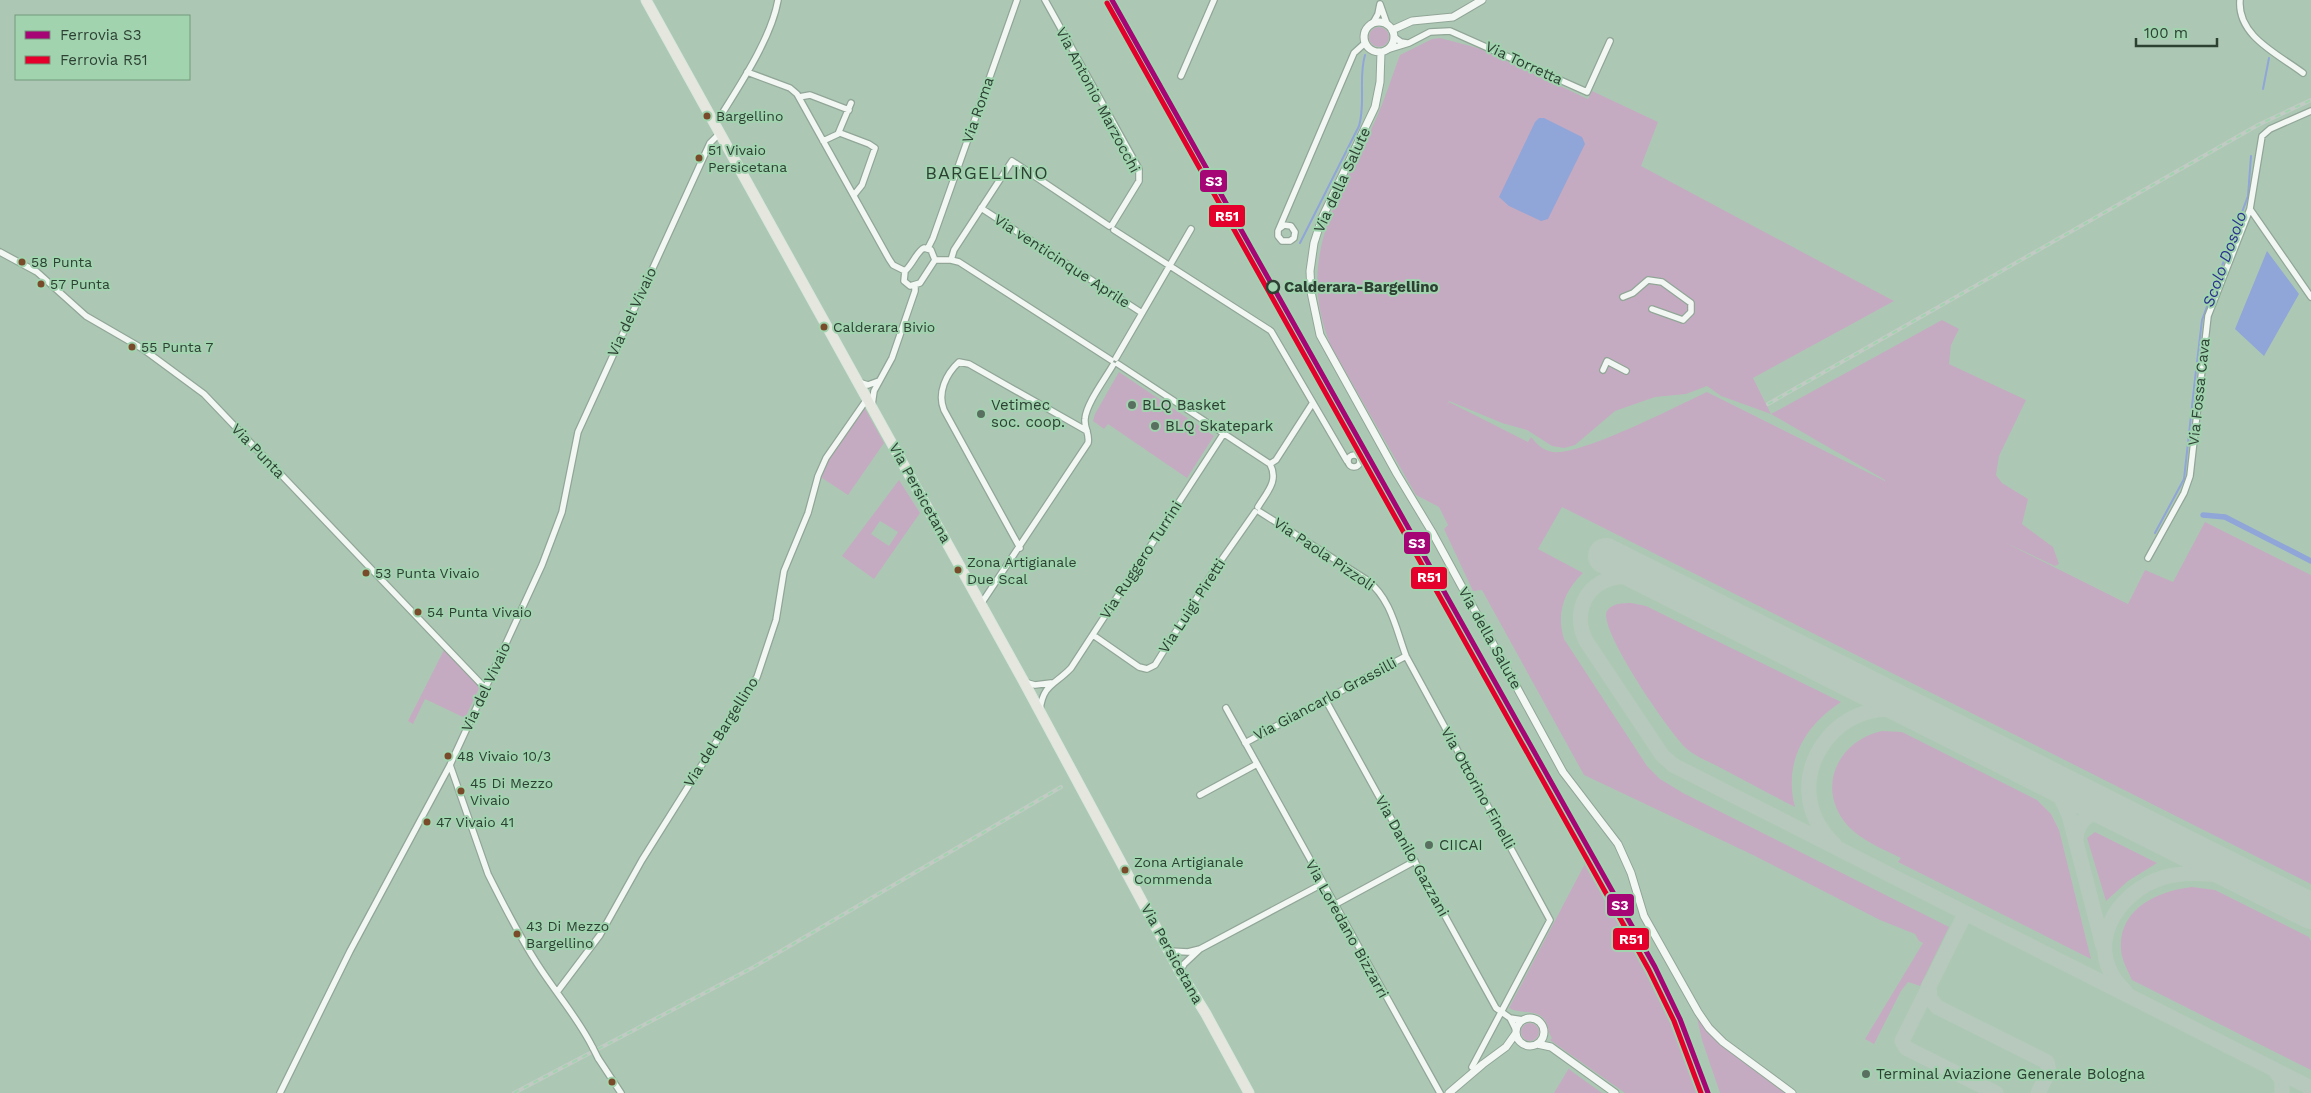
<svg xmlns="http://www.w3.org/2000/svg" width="2311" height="1093" font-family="'Work Sans',sans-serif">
  <rect width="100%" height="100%" fill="#acc8b4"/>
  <path fill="#c5abc1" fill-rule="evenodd" d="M1369 37a10 10 0 1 1 20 0a10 10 0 1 1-20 0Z
    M 1440,38 L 1478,48 L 1588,99 L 1592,91 L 1658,122 L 1641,166 L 1894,301 L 1753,378 L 1771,414 L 1942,320 L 1959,329 L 1951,345 L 1949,364 L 2026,400 L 1999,456 L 1996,475 L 2002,483 L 2028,499 L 2022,524 L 2053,547 L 2059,564 L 2055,566 L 2004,542 L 2128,604 L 2145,570 L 2173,582 L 2205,522 L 2311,575 L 2311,884 L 1562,507 L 1538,549 L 1583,573 C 1564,591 1556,613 1564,639 L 1647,766 L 1660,779 L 1683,793 L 1949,927 L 1920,986 L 1908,982 L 1901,991 L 1874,1044 L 1865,1039 L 1923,943 L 1919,941 L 1915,934 L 1880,920 L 1753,855 L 1584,775 L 1482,590 L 1473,591 L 1444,529 L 1448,525 L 1439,507 L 1416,495 L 1331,346 C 1294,256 1340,198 1376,119 C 1385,99 1392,76 1400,55 L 1432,39 ZM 1707,386 L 1721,396 L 1771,414 L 1885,480 L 1885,481 L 1707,392 C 1677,406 1580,456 1553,452 C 1542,450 1538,445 1531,437 L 1528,442 L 1449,402 L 1446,408 L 1449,401 L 1502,423 L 1527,430 L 1552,446 L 1564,448 L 1575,445 L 1615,411 L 1655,397 L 1686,394 Z
    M 1119,372 L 1214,436 L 1187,478 L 1108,424 L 1104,429 L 1093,421 L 1095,414 Z
    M 864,407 L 884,443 L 848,495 L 822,478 L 827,460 Z
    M 899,480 L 920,513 L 874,579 L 842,556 ZM 880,521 L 898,532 L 889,546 L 871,534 Z
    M 1631,603 L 1646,606 L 1841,702 C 1805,725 1783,763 1795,807 C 1770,794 1745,781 1721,768 C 1710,762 1696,757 1687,749 C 1671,735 1597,628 1607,611 C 1612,603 1623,603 1631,603 Z
    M 444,650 L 480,686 L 465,718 L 425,699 L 413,724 L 408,721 Z
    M 1882,731 L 1902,732 L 2037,800 L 2051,814 L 2059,830 L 2091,959 L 1898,862 L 1901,858 C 1883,849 1862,841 1848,826 C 1815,789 1837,741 1882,731 Z
    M 2095,832 L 2157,863 L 2128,881 L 2106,901 L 2087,838 Z
    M 1589,856 C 1631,933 1674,1010 1702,1093 L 1625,1093 L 1550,1040 L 1552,1038 C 1548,1033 1549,1027 1546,1022 C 1539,1008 1521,1015 1509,1008 Z
    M 2192,887 L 2215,890 L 2309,937 L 2311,941 L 2311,1070 L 2132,980 C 2128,971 2122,961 2121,950 C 2118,909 2157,891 2192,887 Z
    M 1697,1018 L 1719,1044 L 1785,1093 L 1720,1093 L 1702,1040 Z
    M1521 1032a9 9 0 1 1 18 0a9 9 0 1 1-18 0Z
    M 1569,1068 L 1570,1070 L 1602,1093 L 1554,1093 Z"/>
  <path fill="#90a5d8" d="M 1539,118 L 1544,118 L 1582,137 L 1585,144 L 1548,219 L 1541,221 L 1509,206 L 1499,197 L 1535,122 Z
    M 2267,251 L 2299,294 L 2264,356 L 2235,329 Z"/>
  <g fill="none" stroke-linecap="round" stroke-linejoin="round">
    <path stroke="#90a5d8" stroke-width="2" d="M 2263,89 L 2269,58
      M 1300,243 L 1359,126 C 1366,103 1358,78 1365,55
      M 2197,362 L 2202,320 L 2248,196 L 2251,156
      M 2155,533 L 2184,479 L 2196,370"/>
    <path stroke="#90a5d8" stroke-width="5.5" d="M 2203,515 L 2225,517 L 2311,561"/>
    <path stroke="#b7c9bc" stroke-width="15" d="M 1656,582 C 1644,578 1631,575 1618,577 C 1585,582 1572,613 1586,641 L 1662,755 L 1673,765 L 2311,1088
      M 2045,777 L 2059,794 L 2069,815 L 2103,946
      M 2076,839 C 2077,818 2095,807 2115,813
      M 1835,845 C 1768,783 1841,680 1924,717
      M 1965,914 L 1902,1041 L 1906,1048 L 1996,1093
      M 1929,985 L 1930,998 L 1937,1007 L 2047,1062 L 2049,1071 L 2038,1093
      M 2125,991 C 2081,950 2115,891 2165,877 C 2192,870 2222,875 2249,880
      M 2274,1069 L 2282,1080 L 2282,1093"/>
    <path stroke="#b7c9bc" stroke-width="36" d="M 1606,556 L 2311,911"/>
    <defs>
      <path id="minor" d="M 1045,0 L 1139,169 L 1139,181 L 1112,225
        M 2240,0 C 2237,36 2278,54 2303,73
        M 1373,23 L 1378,14 L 1380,4 L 1387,24
        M 1394,37 L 1401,42 L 1407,43
        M 1386,50 L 1409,43 L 1430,32 L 1450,31 L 1587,92 L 1610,41
        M 747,72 L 790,88 L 797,94 L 889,259 L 893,265 L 905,271
        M 1181,76 L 1214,0
        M 799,97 L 810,95 L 849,110
        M 715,125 C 737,89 771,40 778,0
        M 840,133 L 869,144 L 875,148 L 862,185 L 854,195
        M 823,141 L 838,134 L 851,103
        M 981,208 L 1142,313
        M 2250,209 L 2311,297
        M 1109,226 L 1012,161 L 954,250 L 951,260 L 959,262 L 1111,360
        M 1280,228 L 1284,225 L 1291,226 L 1295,232 L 1294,238 L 1290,241 L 1282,241 L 1278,236 L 1278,231 L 1354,53 L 1365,43
        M 1114,230 L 1271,331 L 1347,461
        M 924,248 L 931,250 L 935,260 L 920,283 L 910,286 L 904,281 L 905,271 C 913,264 917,251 924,248 Z
        M 928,248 L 933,238 L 1017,0
        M 0,252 L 37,272 L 86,316 L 143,349 L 204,394 L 485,688
        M 935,260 L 951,260
        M 1623,297 L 1633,293 L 1648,280 L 1662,282 L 1691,303 L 1691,312 L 1683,320 L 1652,309
        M 1116,358 L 1191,229
        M 1118,364 L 1270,464 C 1279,481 1267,492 1258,507
        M 1603,370 L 1607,361 L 1626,371
        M 858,382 L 868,385 L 879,381
        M 872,405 L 874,391 L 892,358 L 915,291 L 915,286
        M1348 461a6 6 0 1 1 12 0a6 6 0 1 1-12 0Z
        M 1270,464 L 1276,460 L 1312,404
        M 1260,512 L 1367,580 C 1391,599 1396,629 1406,656 L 1550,920 L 1472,1067
        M 1020,548 L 944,410 C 937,393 946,374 959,362 L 969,364 L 1087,431
        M 2148,558 L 2184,493 L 2190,476 L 2208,316 L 2250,209 L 2262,136 L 2270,129 L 2311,111
        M 981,604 L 1088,443 C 1090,434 1084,428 1085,419 C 1086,404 1105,379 1113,365
        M 1093,635 L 1139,667 L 1147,669 L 1155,665 L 1213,572 L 1255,512
        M 1024,682 L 1035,685 L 1051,683
        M 1325,699 L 1496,1008 L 1510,1018 L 1523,1020
        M 1226,708 L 1440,1093
        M 1040,710 C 1043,684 1055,685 1071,668 L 1224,433
        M 1245,743 L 1406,656
        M 450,765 L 488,874 C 503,904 519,936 538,965 C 556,993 578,1018 593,1048
        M 1200,795 L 1257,764
        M 1334,905 L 1415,861
        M 1169,951 L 1188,952 L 1200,949 L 1322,884
        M 1180,972 L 1184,964 L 1200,949
        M 557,992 L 600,935 L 642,860 L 757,677 L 776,620 L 784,571 L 808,513 L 818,476 L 826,458 L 867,399
        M 1510,1018 L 1516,1030
        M 598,1058 L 621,1093
        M 280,1093 L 350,951 L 450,765 L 542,565 L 562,512 L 578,432 L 710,143 L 720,133"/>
      <path id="tertiary" d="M1364 37a15 15 0 1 1 30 0a15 15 0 1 1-30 0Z
        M 1392,30 L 1412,21 L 1453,17 L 1482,0
        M 1381,52 L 1380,82 L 1375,107 L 1322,218 L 1314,243 L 1310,271 L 1311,292 L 1320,335 L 1397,474 L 1432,532 L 1563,772 L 1618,844 L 1631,873 L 1644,916 L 1698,1012 L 1709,1028 L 1723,1042 L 1792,1093
        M1516 1032a14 14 0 1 1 28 0a14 14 0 1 1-28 0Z
        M 1537,1044 L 1551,1047 L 1615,1093
        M 1449,1093 L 1483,1064 L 1506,1047 L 1516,1033"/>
      <path id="primary" d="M 646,0 L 1024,682 L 1180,972 L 1206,1014 L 1249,1093"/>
    </defs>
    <use href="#minor" stroke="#91a697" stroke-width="8"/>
    <use href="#tertiary" stroke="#91a697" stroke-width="9"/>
    <use href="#primary" stroke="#dae6dd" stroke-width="11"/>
    <use href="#minor" stroke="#f3f7f4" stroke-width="5.5"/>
    <use href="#tertiary" stroke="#f3f7f4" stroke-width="7"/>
    <use href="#primary" stroke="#e5e7de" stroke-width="9"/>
    <defs>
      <path id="rail" d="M 1768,404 L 2258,125 L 2311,100
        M 598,1049 L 752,968 L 1061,787
        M 514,1093 L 590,1053"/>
    </defs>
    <use href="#rail" stroke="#c2cac4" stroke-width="4"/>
    <use href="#rail" stroke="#a1d3af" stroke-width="2" stroke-dasharray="5.5" stroke-linecap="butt"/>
    <defs>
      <path id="minor-bridge" d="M 593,1048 L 598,1058"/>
    </defs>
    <use href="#minor-bridge" stroke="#91a697" stroke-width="8" stroke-linecap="butt"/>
    <use href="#minor-bridge" stroke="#f3f7f4" stroke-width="5.5"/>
    <defs>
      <path id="rail-1" d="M 1112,0 L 1655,967 L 1680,1019 L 1708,1093"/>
      <path id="rail-2" d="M 1107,3 L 1649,970 L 1674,1021 L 1701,1093"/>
    </defs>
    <use href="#rail-1" stroke="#a1d3af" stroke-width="9"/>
    <use href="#rail-2" stroke="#a1d3af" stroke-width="9"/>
    <use href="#rail-1" stroke="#a50575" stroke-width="5"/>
    <use href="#rail-2" stroke="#e4002b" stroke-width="5"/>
  </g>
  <g fill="#7a4b2a" stroke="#a1d3af" stroke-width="2">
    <circle cx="707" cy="116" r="4.5"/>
    <circle cx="699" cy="158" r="4.5"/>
    <circle cx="22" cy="262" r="4.5"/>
    <circle cx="41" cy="284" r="4.5"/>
    <circle cx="824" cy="327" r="4.5"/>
    <circle cx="132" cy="347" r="4.5"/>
    <circle cx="958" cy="570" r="4.5"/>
    <circle cx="366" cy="573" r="4.5"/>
    <circle cx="418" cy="612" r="4.5"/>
    <circle cx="448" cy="756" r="4.5"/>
    <circle cx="461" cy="791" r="4.5"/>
    <circle cx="427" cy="822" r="4.5"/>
    <circle cx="1125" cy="870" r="4.5"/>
    <circle cx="517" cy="934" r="4.5"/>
    <circle cx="612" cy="1082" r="4.5"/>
  </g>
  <circle fill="#a1d3af" stroke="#2d4133" stroke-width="2.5" cx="1273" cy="287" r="6"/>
  <g fill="#597060" stroke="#a1d3af" stroke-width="2">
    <circle cx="1132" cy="405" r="5"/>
    <circle cx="981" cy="414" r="5"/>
    <circle cx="1155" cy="426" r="5"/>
    <circle cx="1429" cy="845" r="5"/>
    <circle cx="1866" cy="1074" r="5"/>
  </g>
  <g text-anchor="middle" stroke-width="4" stroke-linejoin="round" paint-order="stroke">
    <g font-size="14" fill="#2d4133" stroke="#a1d3af" text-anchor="start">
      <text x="716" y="121">Bargellino</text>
      <text x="708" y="155">51 Vivaio<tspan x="708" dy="17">Persicetana</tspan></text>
      <text x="31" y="267">58 Punta</text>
      <text x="50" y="289">57 Punta</text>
      <text x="833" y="332">Calderara Bivio</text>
      <text x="141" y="352">55 Punta 7</text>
      <text x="967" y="567">Zona Artigianale<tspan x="967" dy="17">Due Scal</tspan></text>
      <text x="375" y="578">53 Punta Vivaio</text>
      <text x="427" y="617">54 Punta Vivaio</text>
      <text x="457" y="761">48 Vivaio 10/3</text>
      <text x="470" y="788">45 Di Mezzo<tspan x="470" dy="17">Vivaio</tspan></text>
      <text x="436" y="827">47 Vivaio 41</text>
      <text x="1134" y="867">Zona Artigianale<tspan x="1134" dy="17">Commenda</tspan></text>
      <text x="526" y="931">43 Di Mezzo<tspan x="526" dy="17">Bargellino</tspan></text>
    </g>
    <g font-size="15" fill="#2d4133" stroke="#a1d3af">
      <text transform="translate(1524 63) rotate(25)" y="5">Via Torretta</text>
      <text transform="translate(1098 100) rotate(62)" y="5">Via Antonio Marzocchi</text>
      <text transform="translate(978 110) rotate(-71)" y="5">Via Roma</text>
      <text transform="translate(1342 180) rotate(-65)" y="5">Via della Salute</text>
      <text transform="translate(1062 261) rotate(33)" y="5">Via venticinque Aprile</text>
      <text transform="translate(632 312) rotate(-65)" y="5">Via del Vivaio</text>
      <text transform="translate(2199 392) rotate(-84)" y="5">Via Fossa Cava</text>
      <text transform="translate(258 451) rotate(46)" y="5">Via Punta</text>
      <text transform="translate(920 493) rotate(61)" y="5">Via Persicetana</text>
      <text transform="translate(1324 554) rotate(34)" y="5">Via Paola Pizzoli</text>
      <text transform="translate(1141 560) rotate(-57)" y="5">Via Ruggero Turrini</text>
      <text transform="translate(1192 606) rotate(-57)" y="5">Via Luigi Piretti</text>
      <text transform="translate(1490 638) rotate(61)" y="5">Via della Salute</text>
      <text transform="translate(486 687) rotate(-65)" y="5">Via del Vivaio</text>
      <text transform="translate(1325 699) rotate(-28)" y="5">Via Giancarlo Grassilli</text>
      <text transform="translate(721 732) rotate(-58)" y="5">Via del Bargellino</text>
      <text transform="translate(1478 788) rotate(61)" y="5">Via Ottorino Finelli</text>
      <text transform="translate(1412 856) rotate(61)" y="5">Via Danilo Gazzani</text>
      <text transform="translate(1347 929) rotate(61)" y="5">Via Loredano Bizzarri</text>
      <text transform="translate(1172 954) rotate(61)" y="5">Via Persicetana</text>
    </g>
    <g font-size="15" font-weight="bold" fill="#2d4133" stroke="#a1d3af" text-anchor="start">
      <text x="1284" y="292">Calderara-Bargellino</text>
    </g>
    <g font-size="15" fill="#2d4133" stroke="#a1d3af" text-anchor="start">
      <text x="991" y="410">Vetimec<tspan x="991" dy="17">soc. coop.</tspan></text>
      <text x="1142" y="410">BLQ Basket</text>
      <text x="1165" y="431">BLQ Skatepark</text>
      <text x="1439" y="850">CIICAI</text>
      <text x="1876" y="1079">Terminal Aviazione Generale Bologna</text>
    </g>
    <g font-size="16" font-style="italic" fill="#2b3190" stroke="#a1d3af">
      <text transform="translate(2224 259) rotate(-70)" y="6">Scolo Dosolo</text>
    </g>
    <g font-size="18" letter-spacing="1" fill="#2d4133" stroke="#a1d3af">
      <text x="987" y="179">BARGELLINO</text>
    </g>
  </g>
  <g stroke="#a1d3af" stroke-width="2">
    <rect x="1199" y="169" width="29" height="24" rx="5" fill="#a50575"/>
    <rect x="1208" y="204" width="38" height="24" rx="5" fill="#e4002b"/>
    <rect x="1403" y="531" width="28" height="24" rx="5" fill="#a50575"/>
    <rect x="1410" y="566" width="38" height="24" rx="5" fill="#e4002b"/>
    <rect x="1606" y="893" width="29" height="24" rx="5" fill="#a50575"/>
    <rect x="1612" y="927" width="38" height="24" rx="5" fill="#e4002b"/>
  </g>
  <g font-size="14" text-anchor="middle" font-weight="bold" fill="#fff">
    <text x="1214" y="186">S3</text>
    <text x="1227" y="221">R51</text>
    <text x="1417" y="548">S3</text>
    <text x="1429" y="582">R51</text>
    <text x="1620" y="910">S3</text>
    <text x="1631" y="944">R51</text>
  </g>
  <rect x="15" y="15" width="175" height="65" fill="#a1d3af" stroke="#73997d"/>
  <rect x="25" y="31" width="25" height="8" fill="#a50575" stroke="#73997d"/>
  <text x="60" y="40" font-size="15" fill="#2d4133">Ferrovia S3</text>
  <rect x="25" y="56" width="25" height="8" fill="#e4002b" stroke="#73997d"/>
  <text x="60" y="65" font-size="15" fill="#2d4133">Ferrovia R51</text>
  <path d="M2136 38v8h81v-8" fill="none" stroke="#2d4133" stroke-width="2.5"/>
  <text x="2144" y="38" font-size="15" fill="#2d4133" stroke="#a1d3af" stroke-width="4" paint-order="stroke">100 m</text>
</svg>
